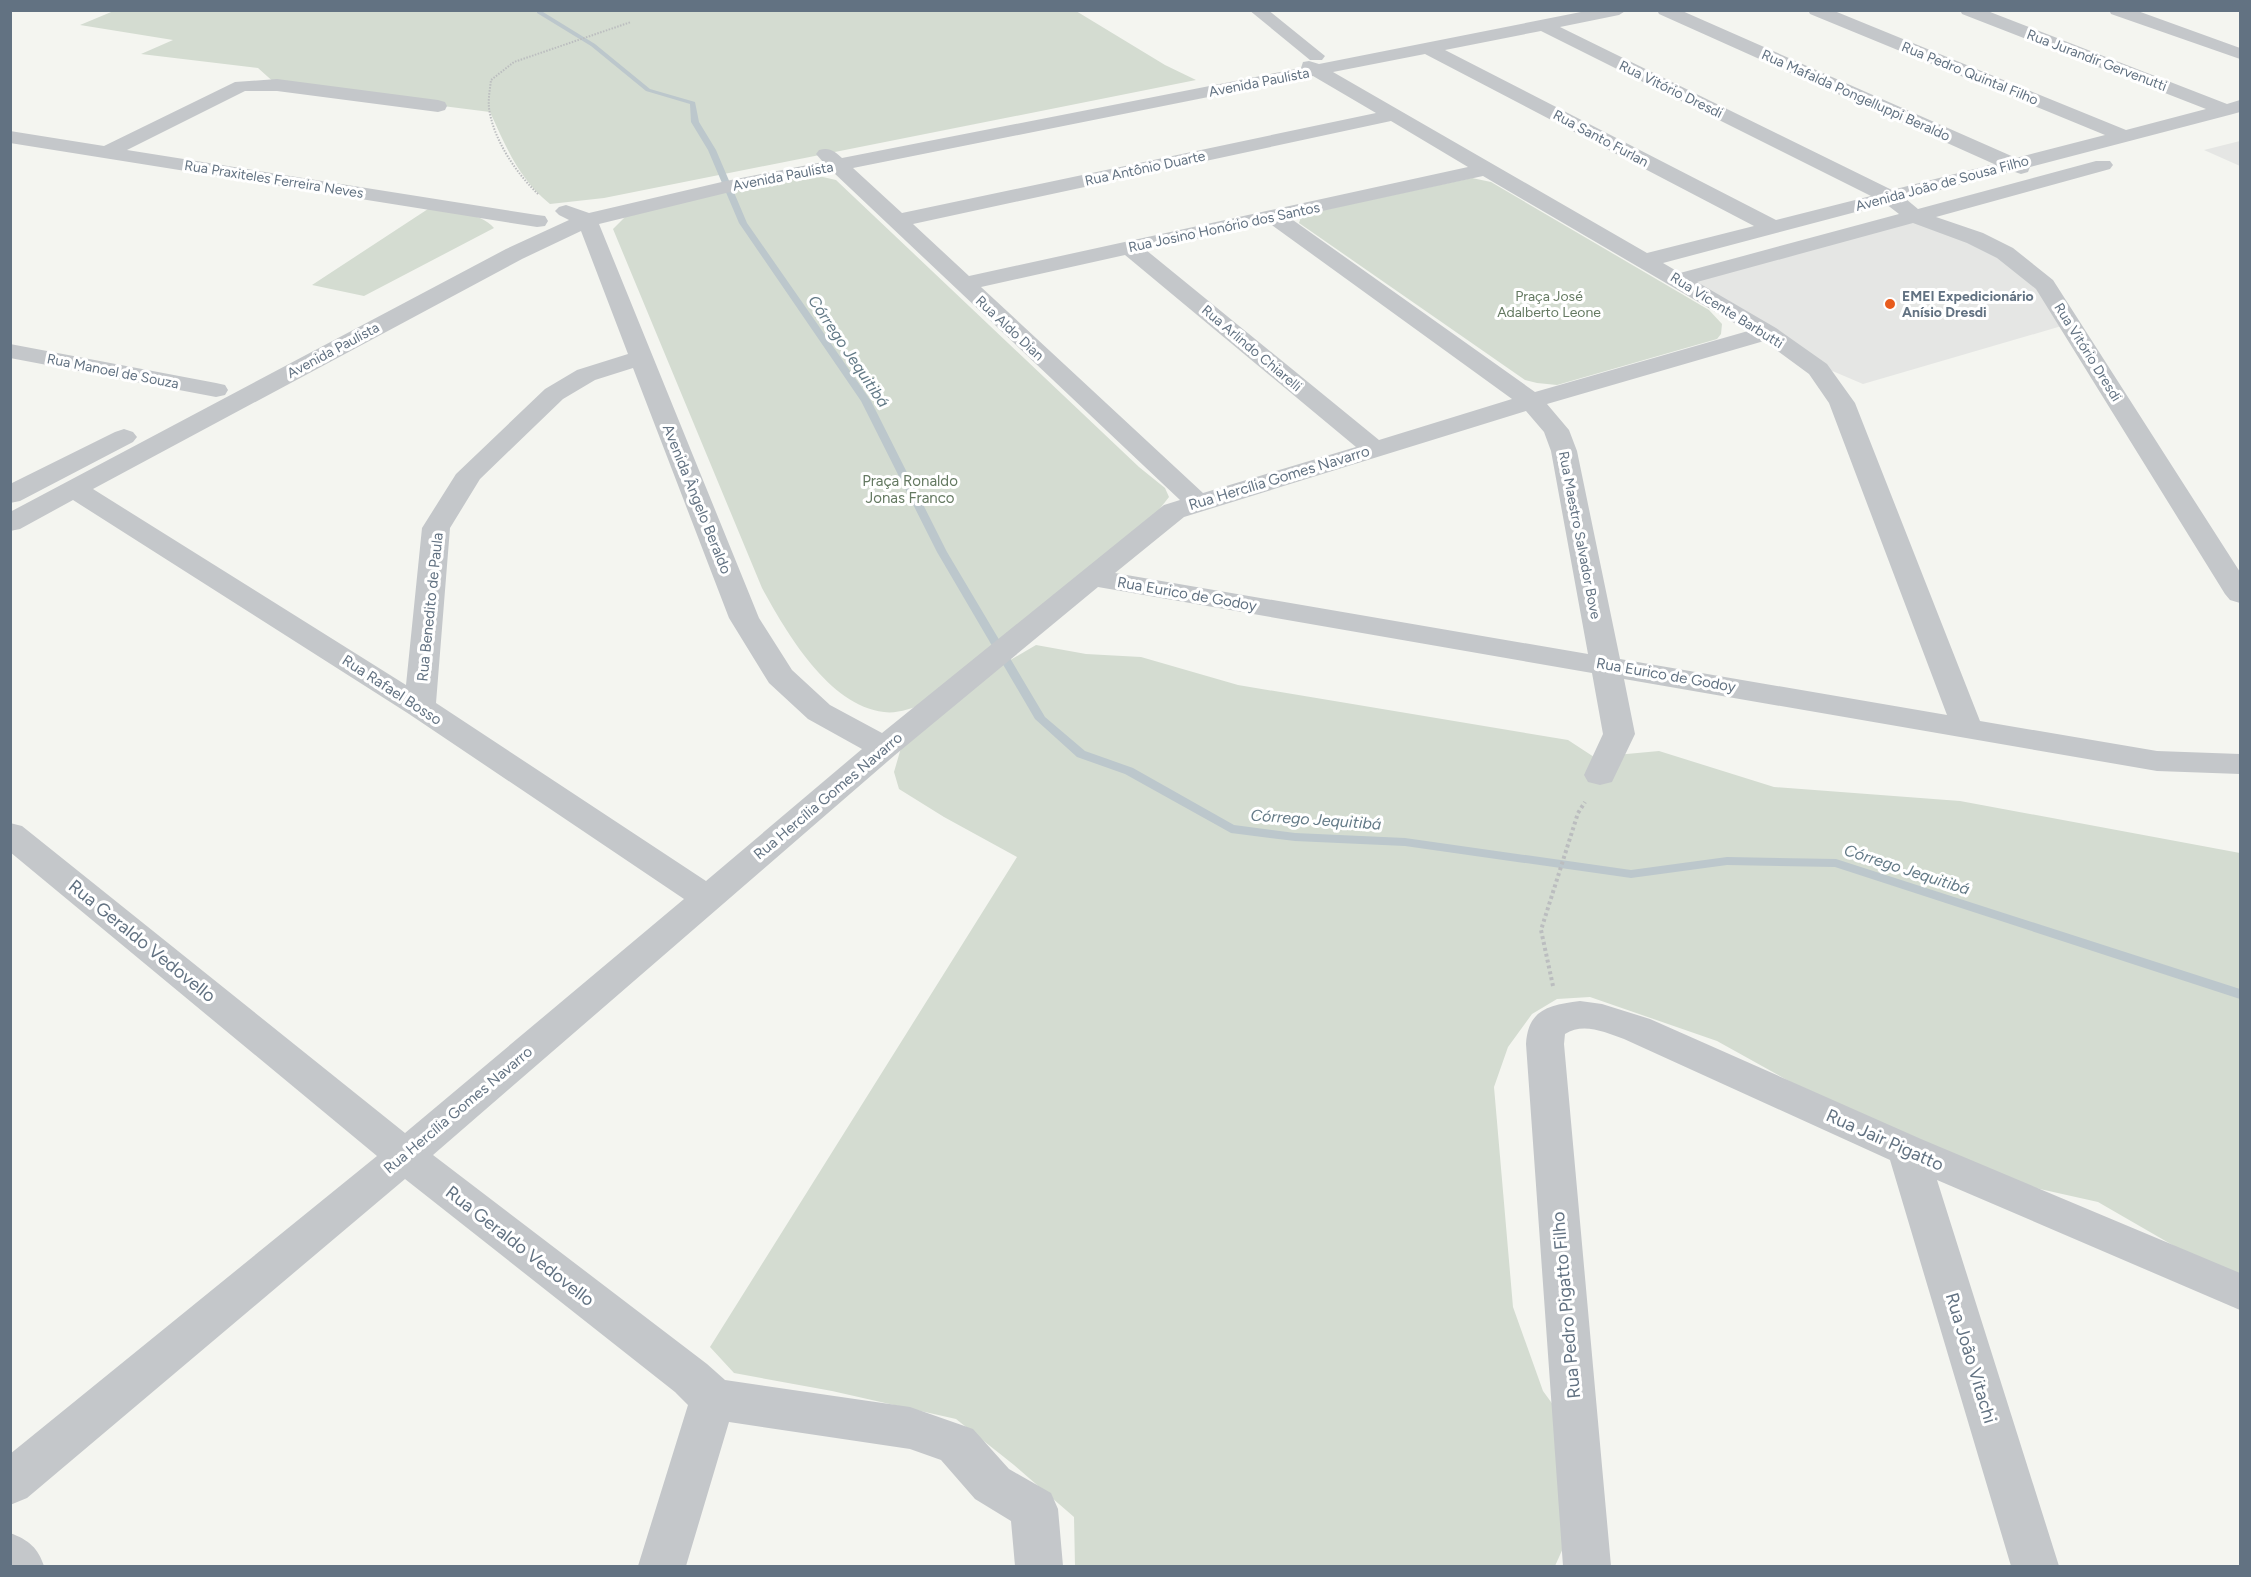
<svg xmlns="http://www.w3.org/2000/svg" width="2251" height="1577" font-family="Figtree,sans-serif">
  <rect width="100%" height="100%" fill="#f4f5f0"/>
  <path fill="#e5e6e4" d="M 2240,141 L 2240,166 L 2204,150 Z
    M 1915,219 L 1971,239 L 2037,284 L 2065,325 L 1863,384 L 1823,367 L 1687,281 Z"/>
  <path fill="#d4dcd1" d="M 116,10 L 1076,11 L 1165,65 L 1196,80 L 604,198 L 550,204 C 519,179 506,147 490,112 L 277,85 L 258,68 L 141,54 L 173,40 L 80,25 Z
    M 814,175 L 836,180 L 1139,467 L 1165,488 L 1169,497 L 1158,511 L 924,704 C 912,708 897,714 884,712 C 829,706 786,632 762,588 L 613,229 L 627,215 L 780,179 Z
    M 1472,178 L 1491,182 L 1709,310 L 1722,324 L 1721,334 L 1717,339 L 1557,385 L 1537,383 L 1525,380 L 1299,223 L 1301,217 L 1309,213 Z
    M 428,209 C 448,212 480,211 494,228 L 364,296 L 312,285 Z
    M 1036,645 L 1086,654 L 1141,657 L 1238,685 L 1568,740 L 1594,757 L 1659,751 L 1774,787 L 1960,801 L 2240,853 L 2240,1284 L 2098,1202 L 1945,1168 L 1717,1041 L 1590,997 L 1557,999 L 1532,1014 L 1508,1047 L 1494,1087 L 1513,1307 L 1543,1391 L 1599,1468 L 1555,1566 L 1075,1566 L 1074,1517 L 1014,1465 L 956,1419 L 832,1391 L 734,1373 L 710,1347 L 1017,857 L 944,817 L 899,789 L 894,772 L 903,741 L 937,703 Z"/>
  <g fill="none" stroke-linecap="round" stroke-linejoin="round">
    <path fill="#bcc7cc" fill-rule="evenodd" d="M 537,10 L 545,10 L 543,12 L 595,44 L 650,89 L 695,102 L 699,122 L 716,150 L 747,223 L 871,401 L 947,552 L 1045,717 L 1085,751 L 1133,768 L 1234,825 L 1295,833 L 1405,838 L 1631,870 L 1727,857 L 1836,859 L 2240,989 L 2240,999 L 1835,867 L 1727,865 L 1631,878 L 1405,846 L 1295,841 L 1231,833 L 1125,774 L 1077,757 L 1035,719 L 937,552 L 861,401 L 739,223 L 708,150 L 691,122 L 690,104 L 646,91 L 591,46 L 537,13 Z"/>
    <path stroke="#bbbdbf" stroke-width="2" stroke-dasharray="1.5 1.5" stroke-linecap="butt" d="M 538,194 C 516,173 493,139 489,108 C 488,99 490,89 491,80 L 514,62 L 631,22"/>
    <path stroke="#bbbdbf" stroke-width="4" stroke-dasharray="3 3" stroke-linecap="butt" d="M 1553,986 L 1541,930 L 1578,813 L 1585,802"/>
    <path fill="#c4c7ca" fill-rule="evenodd" d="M 1249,10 L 1268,10 L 1325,56 L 1322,60 L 1310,60 Z
      M 1591,10 L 1627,10 L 1619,15 L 1560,27 L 1892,190 L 1994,164 L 1659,14 L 1657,10 L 1680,10 L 2016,158 L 2105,135 L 1810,14 L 1808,10 L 1832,10 L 2126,130 L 2206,109 L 1962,14 L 1960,10 L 1985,10 L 2227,104 L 2240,100 L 2240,112 L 2233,114 L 2030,167 L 2028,172 L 2021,174 L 2012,171 L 1906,199 L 1918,209 L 2096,161 L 2110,161 L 2113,165 L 2110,169 L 1936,217 L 1983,233 L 2013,248 L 2053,280 L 2240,572 L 2240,603 L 2230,600 L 2225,594 L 2036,289 L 1997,258 L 1967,243 L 1913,223 L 1697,282 L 1776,328 L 1827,364 L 1855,403 L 1980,721 L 2157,751 L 2240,754 L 2240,774 L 2157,771 L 1624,679 L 1635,734 L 1612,782 L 1600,785 L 1588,782 L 1584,775 L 1603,734 L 1592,673 L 1098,587 L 895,755 L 433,1155 L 707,1364 L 725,1380 L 910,1407 L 973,1429 L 1009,1469 L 1051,1493 L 1058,1509 L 1063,1566 L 1015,1566 L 1011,1521 L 975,1499 L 941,1460 L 910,1449 L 729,1422 L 686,1566 L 638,1566 L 688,1405 L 675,1392 L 405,1179 L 27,1498 L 10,1505 L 10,1454 L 377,1156 L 10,852 L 10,823 L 22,826 L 405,1133 L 684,899 L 409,714 L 73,500 L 20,529 L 10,531 L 10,512 L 506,249 L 569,220 L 559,215 L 555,211 L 559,207 L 566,205 L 589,213 L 726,181 L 823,162 L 816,154 L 819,150 C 830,147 834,151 842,158 L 1301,68 L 1303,62 L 1309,61 L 1319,64 ZM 1541,31 L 1871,196 L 1776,220 L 1445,50 ZM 1425,54 L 1754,226 L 1647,253 L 1333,72 ZM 1313,76 L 1376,113 L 902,213 L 853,168 ZM 1391,121 L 1468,167 L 969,276 L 913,224 ZM 833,172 L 1180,500 L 1164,505 L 882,733 L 830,705 L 792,670 L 759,618 L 599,224 L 726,193 ZM 1483,176 L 1748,331 L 1535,392 L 1290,218 ZM 1886,204 L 1899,214 L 1680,273 L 1663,263 ZM 1269,223 L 1512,399 L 1379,440 L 1146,250 ZM 581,231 L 628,354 L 577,370 L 545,389 L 456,474 L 422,528 L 406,685 L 93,489 L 522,259 ZM 1125,255 L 1356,447 L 1203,493 L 981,287 ZM 1764,341 L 1809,374 L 1829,403 L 1947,715 L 1620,659 L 1577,451 L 1569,430 L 1547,404 ZM 633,368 L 729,618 L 769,683 L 808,719 L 862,749 L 706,881 L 436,703 L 450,528 L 480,479 L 563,399 L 595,380 ZM 1526,411 L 1544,432 L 1551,451 L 1588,654 L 1115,573 L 1184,517 Z
      M 2109,10 L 2135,10 L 2240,48 L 2240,59 L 2111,14 Z
      M 277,79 L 438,100 L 445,102 L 447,106 L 445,110 L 438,112 L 277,91 L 245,91 L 127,150 L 537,215 L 545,216 L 548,221 L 545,226 L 537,227 L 10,143 L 10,131 L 104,146 L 235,82 Z
      M 10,344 L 216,383 L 225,385 L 228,390 L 225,395 L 216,397 L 10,358 Z
      M 124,429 L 133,432 L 137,437 L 133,442 L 20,501 L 10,503 L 10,484 L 115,432 Z
      M 1580,1001 L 1602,1004 L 1650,1019 L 1921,1139 L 2240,1273 L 2240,1310 L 1937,1180 L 2059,1566 L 2011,1566 L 1890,1160 L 1624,1039 C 1605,1032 1583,1022 1565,1034 L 1564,1044 L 1611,1566 L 1563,1566 L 1526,1044 C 1528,1010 1548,1005 1580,1001 Z
      M 10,1533 C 29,1540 38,1548 44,1566 L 10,1566 Z"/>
  </g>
  <circle fill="#e85c1d" stroke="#fff" stroke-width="2" cx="1890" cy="304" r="6"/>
  <g text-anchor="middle" stroke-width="6" stroke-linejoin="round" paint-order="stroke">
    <g font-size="14" fill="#627282" stroke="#fff">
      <text transform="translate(2097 60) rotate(21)" y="5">Rua Jurandir Gervenutti</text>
      <text transform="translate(1970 73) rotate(22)" y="5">Rua Pedro Quintal Filho</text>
      <text transform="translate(1259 82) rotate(-11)" y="5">Avenida Paulista</text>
      <text transform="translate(1671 89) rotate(26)" y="5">Rua Vitório Dresdi</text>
      <text transform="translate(1856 95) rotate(24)" y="5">Rua Mafalda Pongelluppi Beraldo</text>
      <text transform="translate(1601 138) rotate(28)" y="5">Rua Santo Furlan</text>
      <text transform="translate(1145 168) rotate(-12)" y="5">Rua Antônio Duarte</text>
      <text transform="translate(783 176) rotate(-11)" y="5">Avenida Paulista</text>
      <text transform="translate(274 179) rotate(9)" y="5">Rua Praxiteles Ferreira Neves</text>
      <text transform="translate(1942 183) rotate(-15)" y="5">Avenida João de Sousa Filho</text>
      <text transform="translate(1224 227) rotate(-12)" y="5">Rua Josino Honório dos Santos</text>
      <text transform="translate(1727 310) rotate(32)" y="5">Rua Vicente Barbutti</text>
      <text transform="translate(1010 328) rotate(43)" y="5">Rua Aldo Dian</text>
      <text transform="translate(1252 348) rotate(40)" y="5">Rua Arlindo Chiarelli</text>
      <text transform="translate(333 350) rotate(-28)" y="5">Avenida Paulista</text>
      <text transform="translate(2088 352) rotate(58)" y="5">Rua Vitório Dresdi</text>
      <text transform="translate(113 371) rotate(11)" y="5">Rua Manoel de Souza</text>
      <text transform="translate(1580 535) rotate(79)" y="5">Rua Maestro Salvador Bove</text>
    </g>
    <g font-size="14" fill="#647961" stroke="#fff">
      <text x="1549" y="301">Praça José<tspan x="1549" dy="16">Adalberto Leone</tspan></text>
    </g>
    <g font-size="14" font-weight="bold" fill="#627282" stroke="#fff" text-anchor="start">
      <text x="1902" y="301">EMEI Expedicionário<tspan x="1902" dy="16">Anísio Dresdi</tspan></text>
    </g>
    <g font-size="15" fill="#627282" stroke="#fff">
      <text transform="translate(1279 478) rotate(-17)" y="5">Rua Hercília Gomes Navarro</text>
      <text transform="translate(697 499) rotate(68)" y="5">Avenida Ângelo Beraldo</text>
      <text transform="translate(1187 594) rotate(10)" y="5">Rua Eurico de Godoy</text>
      <text transform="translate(430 607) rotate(-84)" y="5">Rua Benedito de Paula</text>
      <text transform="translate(1666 675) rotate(10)" y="5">Rua Eurico de Godoy</text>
      <text transform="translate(392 690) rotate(33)" y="5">Rua Rafael Bosso</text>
      <text transform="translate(828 796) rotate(-40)" y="5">Rua Hercília Gomes Navarro</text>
      <text transform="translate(458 1110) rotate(-40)" y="5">Rua Hercília Gomes Navarro</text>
    </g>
    <g font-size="15" fill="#647961" stroke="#fff">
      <text x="910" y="486">Praça Ronaldo<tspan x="910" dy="17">Jonas Franco</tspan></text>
    </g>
    <g font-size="16" font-style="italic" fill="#637a87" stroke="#fff">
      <text transform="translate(849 351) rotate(56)" y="6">Córrego Jequitibá</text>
      <text transform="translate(1316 819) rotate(4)" y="6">Córrego Jequitibá</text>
      <text transform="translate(1907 869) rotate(18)" y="6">Córrego Jequitibá</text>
    </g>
    <g font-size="18" fill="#627282" stroke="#fff">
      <text transform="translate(142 941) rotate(39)" y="6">Rua Geraldo Vedovello</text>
      <text transform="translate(1885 1140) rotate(24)" y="6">Rua Jair Pigatto</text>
      <text transform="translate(520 1246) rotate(38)" y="6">Rua Geraldo Vedovello</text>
      <text transform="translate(1566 1305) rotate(-95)" y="6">Rua Pedro Pigatto Filho</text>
      <text transform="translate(1971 1358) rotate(73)" y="6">Rua João Vitachi</text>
    </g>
  </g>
  <rect width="2251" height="1577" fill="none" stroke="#627282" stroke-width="24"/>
</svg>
